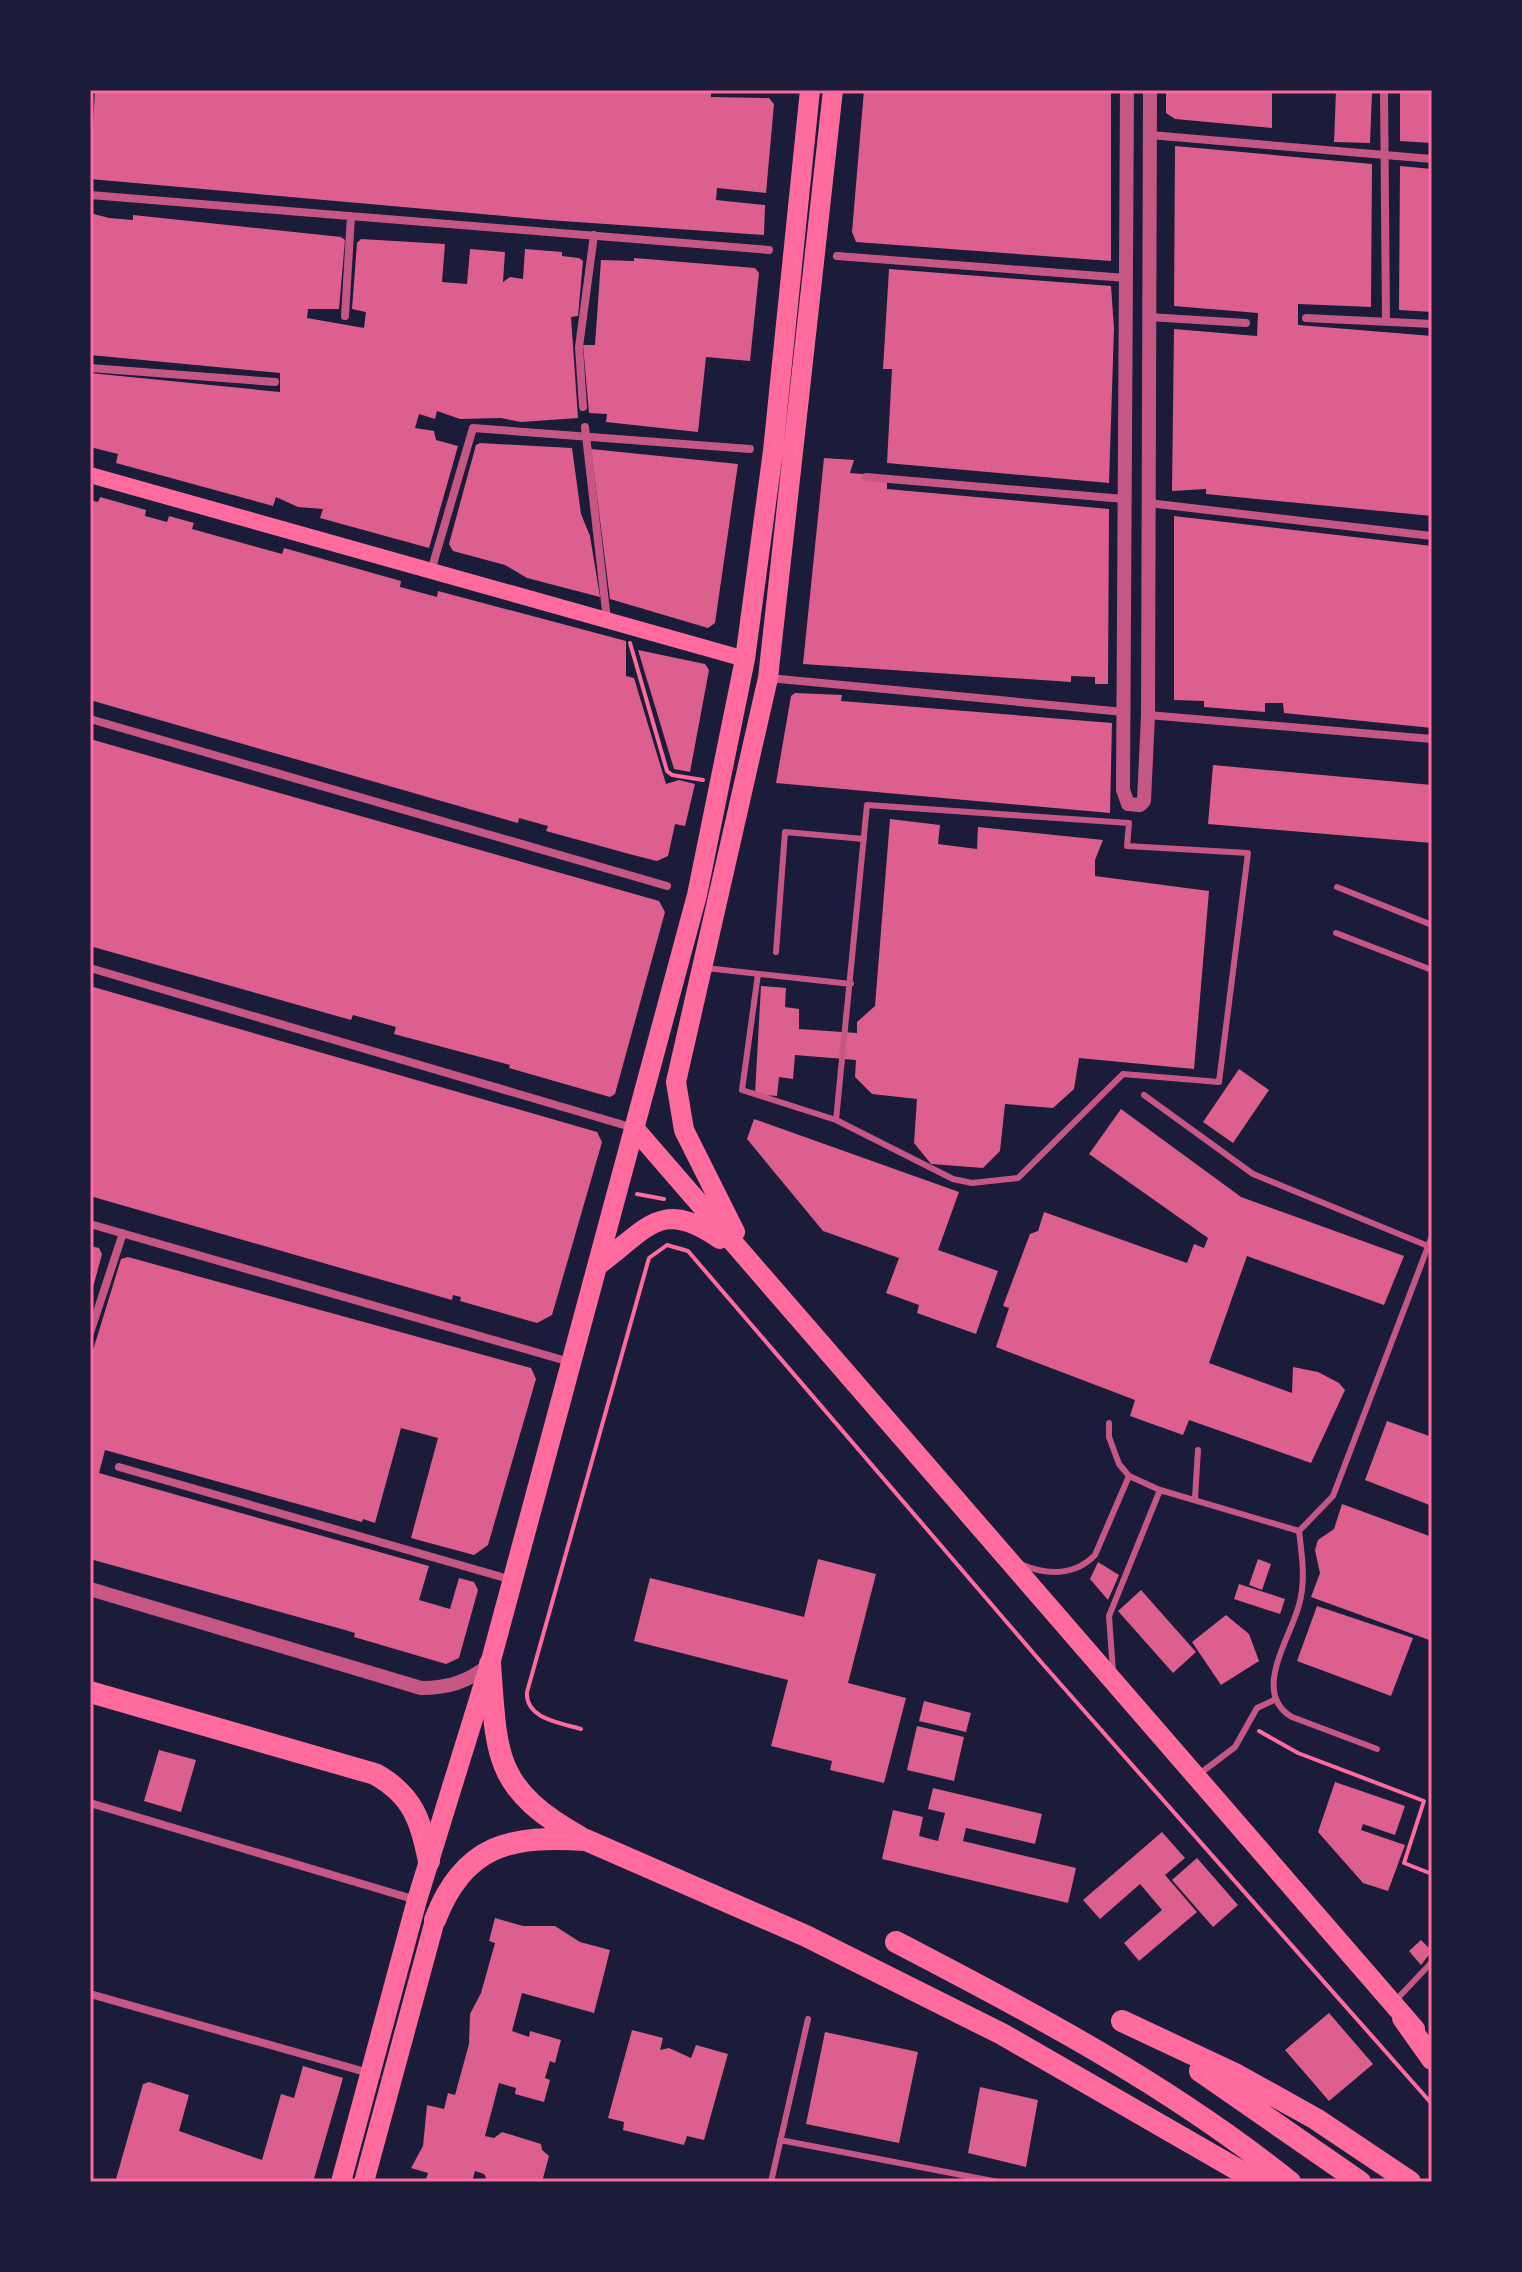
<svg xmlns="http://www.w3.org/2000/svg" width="1522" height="2272" font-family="'Alegreya Sans',sans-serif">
  <rect width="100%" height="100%" fill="#1b1b3a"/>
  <path fill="#dd5f8e" d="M 95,90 L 672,90 L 711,93 L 711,97 L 769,98 L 774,104 L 766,193 L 717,188 L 716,200 L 765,205 L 764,235 L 548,220 L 90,179 Z
    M 864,90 L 1111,90 L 1111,261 L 856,242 L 852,232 Z
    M 1166,90 L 1272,90 L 1272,128 L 1175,119 L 1166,113 Z
    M 1400,90 L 1432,90 L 1432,143 L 1400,141 Z
    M 1336,91 L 1372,93 L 1370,143 L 1334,142 Z
    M 1175,146 L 1372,164 L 1371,307 L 1298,304 L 1298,325 L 1432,336 L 1432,516 L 1206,494 L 1206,489 L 1172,491 L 1174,329 L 1257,336 L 1258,313 L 1174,306 Z
    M 1400,166 L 1432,169 L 1432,312 L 1399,310 Z
    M 90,213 L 109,218 L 133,220 L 133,215 L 341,237 L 345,240 L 339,309 L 308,309 L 307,318 L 364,328 L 366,312 L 352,309 L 357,243 L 361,239 L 445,244 L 442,282 L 467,284 L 470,249 L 505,252 L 503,282 L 510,277 L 523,279 L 525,249 L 562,252 L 562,256 L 579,258 L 583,261 L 578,316 L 571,317 L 578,418 L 521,422 L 501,418 L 460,419 L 437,411 L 435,419 L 419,414 L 415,428 L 434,431 L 436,440 L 458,446 L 429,548 L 320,518 L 323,509 L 298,507 L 276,497 L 273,506 L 116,463 L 118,454 L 90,447 L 90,373 L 280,392 L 280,373 L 90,355 Z
    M 634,258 L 755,268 L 759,273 L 750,361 L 706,357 L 698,432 L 606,422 L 607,414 L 589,413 L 583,345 L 595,345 L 601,260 L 634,261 Z
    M 889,269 L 1111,286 L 1114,328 L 1109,483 L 887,463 L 892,369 L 883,369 Z
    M 480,443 L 572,448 L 581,514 L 590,536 L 600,597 L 527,578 L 505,565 L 453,551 L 449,544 L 476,445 Z
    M 591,449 L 738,464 L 715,623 L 708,628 L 610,599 Z
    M 824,458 L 854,460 L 850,473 L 887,476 L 887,489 L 1109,509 L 1108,684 L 1095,684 L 1095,677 L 1071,676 L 1071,682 L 803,664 Z
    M 100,497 L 146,510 L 145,516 L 167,522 L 169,516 L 194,523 L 192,529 L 282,554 L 284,548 L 401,581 L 400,587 L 437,597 L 438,591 L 626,641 L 626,676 L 634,678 L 666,784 L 679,780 L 695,784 L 685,826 L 675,824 L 668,856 L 657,861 L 633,855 L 546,831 L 548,826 L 519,818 L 518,823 L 90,700 L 90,500 L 98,502 Z
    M 1174,516 L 1432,546 L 1432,728 L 1284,713 L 1283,703 L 1265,703 L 1265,712 L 1204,707 L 1204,701 L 1174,700 Z
    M 638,650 L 705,664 L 709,670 L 690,772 L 674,769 Z
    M 795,693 L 842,695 L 841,701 L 1112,723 L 1110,813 L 776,783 L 791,696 Z
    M 90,739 L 659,901 L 665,912 L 615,1094 L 610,1097 L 509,1068 L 510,1065 L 394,1034 L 396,1027 L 353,1015 L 351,1020 L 90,946 Z
    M 1213,765 L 1432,785 L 1432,843 L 1208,824 Z
    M 890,819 L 940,825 L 938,844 L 977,849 L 978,827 L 1103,840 L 1095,860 L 1095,876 L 1209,891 L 1194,1069 L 1079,1058 L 1074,1089 L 1053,1108 L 1005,1104 L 1000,1151 L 983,1168 L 931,1164 L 914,1143 L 917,1099 L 872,1094 L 855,1077 L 856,1060 L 795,1055 L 793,1079 L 779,1077 L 777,1096 L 755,1094 L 761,986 L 786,988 L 785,1007 L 799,1009 L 799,1029 L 857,1033 L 857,1022 L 875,1006 Z
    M 90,986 L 597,1132 L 602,1142 L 552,1315 L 537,1323 L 460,1301 L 461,1297 L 453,1295 L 452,1300 L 90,1196 Z
    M 1239,1069 L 1269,1090 L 1233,1143 L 1203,1122 Z
    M 1121,1109 L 1241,1197 L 1404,1256 L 1384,1305 L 1247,1256 L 1209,1363 L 1292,1393 L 1293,1367 L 1318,1372 L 1339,1383 L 1345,1390 L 1311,1463 L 1189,1420 L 1183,1435 L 1130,1416 L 1135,1400 L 996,1347 L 1009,1308 L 1003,1306 L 1030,1234 L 1038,1231 L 1044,1212 L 1187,1263 L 1194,1244 L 1204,1248 L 1208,1238 L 1089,1154 Z
    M 754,1119 L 959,1192 L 938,1250 L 998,1271 L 976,1334 L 917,1313 L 919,1305 L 886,1293 L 899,1258 L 823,1231 L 747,1139 Z
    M 90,1246 L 99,1248 L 102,1254 L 91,1295 Z
    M 128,1257 L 531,1368 L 536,1379 L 488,1545 L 474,1555 L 411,1538 L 438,1438 L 401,1428 L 375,1523 L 363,1519 L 362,1522 L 105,1450 L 99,1473 L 429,1566 L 419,1600 L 450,1609 L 459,1578 L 474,1582 L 478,1590 L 459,1658 L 446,1664 L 354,1637 L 355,1633 L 345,1630 L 90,1559 L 90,1360 L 121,1259 Z
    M 1387,1421 L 1432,1437 L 1432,1506 L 1365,1480 Z
    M 1342,1504 L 1432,1537 L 1432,1641 L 1311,1597 L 1320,1573 L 1315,1550 L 1318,1540 L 1334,1529 Z
    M 818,1559 L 876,1574 L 848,1683 L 906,1698 L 884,1783 L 830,1770 L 832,1761 L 771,1746 L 788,1680 L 634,1641 L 650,1578 L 804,1617 Z
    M 1258,1559 L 1271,1564 L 1262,1590 L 1249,1585 Z
    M 1098,1562 L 1119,1575 L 1108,1600 L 1090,1579 Z
    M 1239,1584 L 1285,1599 L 1280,1614 L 1234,1599 Z
    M 1141,1590 L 1196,1652 L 1173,1673 L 1118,1611 Z
    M 1317,1606 L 1413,1638 L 1391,1696 L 1297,1661 Z
    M 1226,1615 L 1249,1634 L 1259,1661 L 1221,1685 L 1192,1642 Z
    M 924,1701 L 971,1713 L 966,1732 L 919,1721 Z
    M 917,1726 L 964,1737 L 954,1781 L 907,1770 Z
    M 159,1750 L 196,1760 L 181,1812 L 144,1801 Z
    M 1335,1782 L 1405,1806 L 1395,1835 L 1363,1824 L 1361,1830 L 1405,1845 L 1388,1891 L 1363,1883 L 1318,1832 Z
    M 933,1788 L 1042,1814 L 1035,1844 L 966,1828 L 963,1841 L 1076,1868 L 1068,1903 L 882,1859 L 893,1810 L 923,1817 L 919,1836 L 938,1841 L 945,1813 L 928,1809 Z
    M 1162,1832 L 1185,1858 L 1165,1875 L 1197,1912 L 1139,1961 L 1124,1943 L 1162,1910 L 1140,1884 L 1100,1919 L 1083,1900 Z
    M 1197,1858 L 1238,1905 L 1213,1927 L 1172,1880 Z
    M 495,1918 L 523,1926 L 555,1926 L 580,1942 L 610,1950 L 604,1974 L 594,2013 L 522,1993 L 512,2031 L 529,2037 L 530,2031 L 561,2040 L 555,2063 L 550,2061 L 545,2078 L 550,2080 L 544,2102 L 515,2094 L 516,2088 L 499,2083 L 485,2136 L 494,2138 L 502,2132 L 541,2144 L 542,2150 L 549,2156 L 542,2182 L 488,2182 L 484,2174 L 475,2171 L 472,2182 L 425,2182 L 428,2173 L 411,2168 L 423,2146 L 427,2105 L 444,2109 L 448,2093 L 455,2095 L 469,2044 L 470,2014 L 481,1993 L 495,1943 L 489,1941 Z
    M 1421,1940 L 1432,1951 L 1421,1965 L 1409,1951 Z
    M 1329,2013 L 1373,2064 L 1329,2101 L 1285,2050 Z
    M 632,2030 L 663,2038 L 660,2050 L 669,2048 L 691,2058 L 696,2045 L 728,2054 L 704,2140 L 687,2136 L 684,2145 L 623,2130 L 624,2122 L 608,2118 Z
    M 825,2032 L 918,2052 L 899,2143 L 806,2124 Z
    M 303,2066 L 343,2078 L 313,2182 L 128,2182 L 116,2179 L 143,2084 L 149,2082 L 189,2095 L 179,2131 L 262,2160 L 281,2094 L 294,2098 Z
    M 980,2087 L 1038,2100 L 1026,2167 L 968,2153 Z"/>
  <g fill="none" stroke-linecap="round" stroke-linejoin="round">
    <path stroke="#ff6b9d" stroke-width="4" d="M 630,643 L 667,771 L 672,775 L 703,780
      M 637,1194 L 664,1199
      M 581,1729 C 561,1723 525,1719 527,1692 L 649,1258 L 667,1245 L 688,1251 L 1041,1662 L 1432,2104
      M 1259,1731 L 1298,1753 L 1424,1801 L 1404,1863 L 1432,1874"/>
    <path stroke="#c65784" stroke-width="6" d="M 1337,887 L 1432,925
      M 1336,933 L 1432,970
      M 776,952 L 785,832 L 864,839
      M 706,968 L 851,984
      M 758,974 L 742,1090 L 836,1120 L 953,1179 L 972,1183 L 1018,1178 L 1123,1074 L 1219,1082 L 1248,853 L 1127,846 L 1129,823 L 867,805 L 836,1120
      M 1144,1095 L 1253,1174 L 1428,1246
      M 1109,1423 L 1109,1437 L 1119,1464 L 1129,1476 L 1160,1490 L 1299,1531 L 1333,1496 L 1432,1236
      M 1195,1498 L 1198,1450
      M 1299,1531 C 1302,1556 1306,1580 1299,1605 C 1290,1639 1251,1693 1292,1717 L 1377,1749
      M 1023,1565 C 1048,1576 1076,1575 1095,1555 L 1129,1476
      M 1113,1672 L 1109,1616 L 1160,1490
      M 1198,1775 L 1235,1747 L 1257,1708 L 1274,1700
      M 1396,2000 L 1432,1962
      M 780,2140 L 998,2182
      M 771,2182 L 808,2019"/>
    <path stroke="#c65784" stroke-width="8" d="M 1384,90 L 1386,321
      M 1150,135 L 1432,159
      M 90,195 L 769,250
      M 837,256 L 1126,278
      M 345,316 L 351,216
      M 1149,317 L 1246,323
      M 1306,318 L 1432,324
      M 90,368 L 275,382
      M 583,407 L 579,347 L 594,235
      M 585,427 L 607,620
      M 866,477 L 1124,499
      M 1148,503 L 1432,536
      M 431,571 L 473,428 L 750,449
      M 769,678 L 1124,712
      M 1148,715 L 1432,739
      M 90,719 L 667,886
      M 90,968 L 634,1128
      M 90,1224 L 570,1362
      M 90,1333 L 123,1233
      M 119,1467 L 512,1580
      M 90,1803 L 416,1900
      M 90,1994 L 369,2073"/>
    <path stroke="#c65784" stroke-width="14" d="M 1127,90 L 1123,790 L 1128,804 L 1140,805 L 1144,801 L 1148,715 L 1150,90
      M 90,1589 L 421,1688 C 449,1688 467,1682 489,1665"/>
    <path stroke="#ff6b9d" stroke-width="16" d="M 90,475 L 745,659"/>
    <path stroke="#ff6b9d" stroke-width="20" d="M 634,1128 L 1415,2029
      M 735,1232 L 684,1130 L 676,1082 L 768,678 L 833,90
      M 597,1266 C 648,1229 660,1197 720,1239
      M 341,2182 L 417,1900 L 490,1664 L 697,895 L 745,659 L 773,451 L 810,90
      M 364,2182 L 435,1920"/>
    <path stroke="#ff6b9d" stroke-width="22" d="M 490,1664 C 497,1756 493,1788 580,1837
      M 90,1692 L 375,1774 C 413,1795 421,1821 429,1861
      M 435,1920 C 464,1844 511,1835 586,1840 L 806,1936 L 1002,2034 L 1259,2182
      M 896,1942 C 1033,2013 1169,2085 1290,2182
      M 1403,2018 L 1432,2059
      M 1122,2021 L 1237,2075 L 1316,2119 L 1410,2182
      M 1200,2071 L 1360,2182"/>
  </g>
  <rect width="1522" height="2272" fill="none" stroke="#1b1b3a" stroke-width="184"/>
  <rect x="92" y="92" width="1338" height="2088" fill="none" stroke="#ff6b9d" stroke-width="3"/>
</svg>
